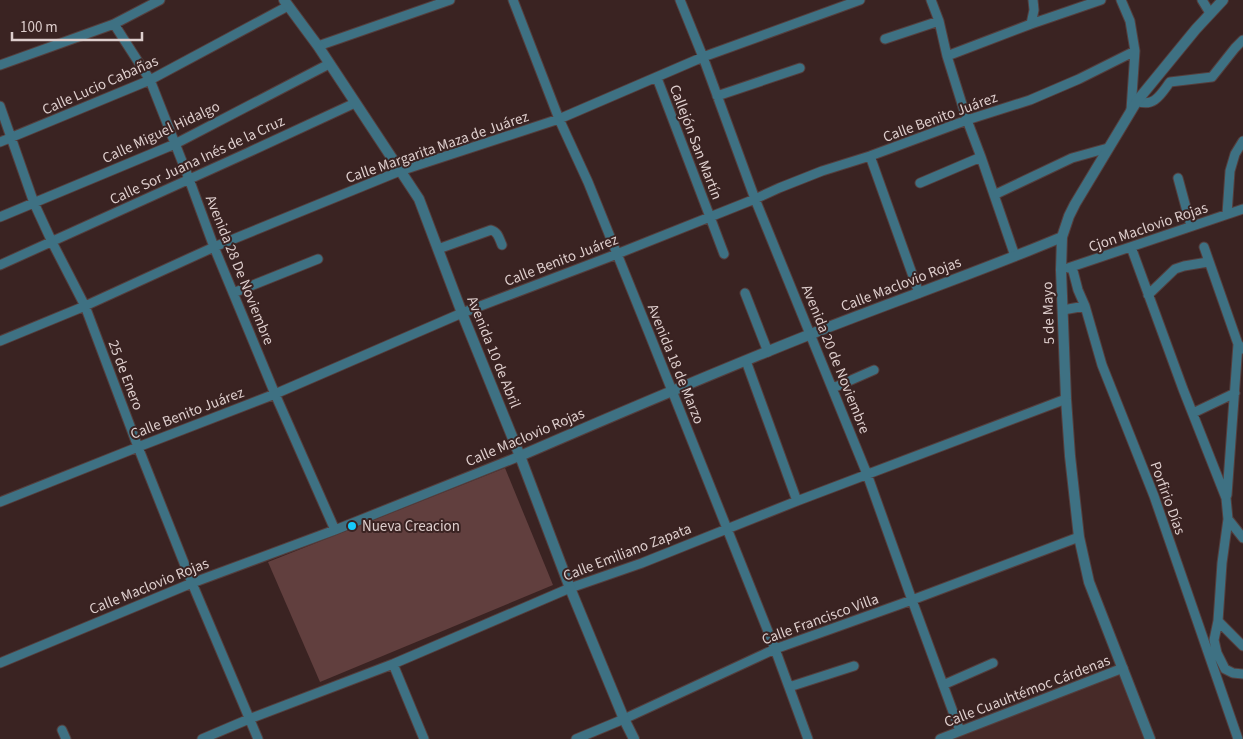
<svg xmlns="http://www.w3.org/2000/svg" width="1243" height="739" font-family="'Source Sans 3',sans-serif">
  <rect width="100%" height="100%" fill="#3a2322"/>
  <path fill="#472a28" d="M 1120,673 L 1145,739 L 953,739 Z"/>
  <path fill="#613f3e" d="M 505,468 L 553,585 L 320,682 L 268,562 Z"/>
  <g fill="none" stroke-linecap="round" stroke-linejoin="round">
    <defs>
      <path id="minor" d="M 513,0 L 559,119 L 588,182 L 649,333 L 775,649 L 808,739
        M 680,0 L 703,57 L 755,199 L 867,474 L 912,600 L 960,731
        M 931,0 L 939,21 L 947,56 L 967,120 L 981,157 L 1015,256
        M 1121,0 L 1130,21 L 1135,51 L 1131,110
        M 1202,0 L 1210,13
        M 114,24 L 150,80 L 189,179 L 214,247 L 275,394 L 335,530
        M 1031,24 L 1034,10 L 1033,0
        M 885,39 L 939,21
        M 318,46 L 450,0
        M 947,56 L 1031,24 L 1101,0
        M 0,65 L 114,24 L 160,0
        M 657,78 L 710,217 L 724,254
        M 717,96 L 800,68
        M 1137,101 C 1154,108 1161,94 1170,82 L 1212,77 L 1235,48 L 1243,40
        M 0,106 L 34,203 L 52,242 L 85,306 L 138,447 L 192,583 L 258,739
        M 0,142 L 150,80 L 288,6
        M 870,156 L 919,293
        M 1178,178 L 1191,226
        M 920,183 L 981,157
        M 994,195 L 1072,158 L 1108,148
        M 1227,214 L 1230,171 L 1235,154 L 1243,141
        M 0,217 L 175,144 L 329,64
        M 1131,247 L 1183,389 L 1226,498 L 1228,519 L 1222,563 L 1218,621 L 1214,640 L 1217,653 L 1225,669 L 1233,673 L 1243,674
        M 1204,247 L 1238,344
        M 438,249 L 491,230 C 498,232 499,238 502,245
        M 0,265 L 247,153 L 355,103
        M 1072,267 L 1078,290 L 1085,306 L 1102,365 L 1154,496 L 1238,739
        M 1068,268 L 1243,209
        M 233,293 L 318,259
        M 745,293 L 768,352
        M 1148,295 L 1175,269 L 1184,266 L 1208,262
        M 1063,310 L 1085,306
        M 0,341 L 85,306 L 214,247 L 400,171 L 559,119 L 703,57 L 860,0
        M 746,361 L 797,501
        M 833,388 L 874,370
        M 1193,413 L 1235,393
        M 1227,495 L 1238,344 L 1243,349
        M 0,502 L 138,447 L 275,394 L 462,313 L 617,254 L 755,199 L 779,188 L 822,171 L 870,156 L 967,120 L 1030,100 L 1079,79 L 1135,51
        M 1228,519 L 1243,538
        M 1218,621 L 1243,646
        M 0,663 L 192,583 L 335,530 L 520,456
        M 393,664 L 424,739
        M 943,685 L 993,663
        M 789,687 L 854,666
        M 62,730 L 66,739
        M 202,739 L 249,719 L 393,664 L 570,588 L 642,563 L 797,501 L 1066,399
        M 576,739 L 624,719 L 775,649 L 912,600 L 1079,537
        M 940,739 L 1123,668"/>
      <path id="tertiary" d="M 284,0 L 318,46 L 419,199 L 462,313 L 520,456 L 570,588 L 624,719 L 634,739
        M 520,456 C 617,414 713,373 811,334 C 894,301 979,272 1062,237
        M 1150,739 L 1089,582 L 1079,537 L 1070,456 L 1066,399 L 1061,270 L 1062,237 L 1069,216 L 1075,204 L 1137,101 L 1196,29 L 1223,0"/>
    </defs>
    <use href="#minor" stroke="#543e3d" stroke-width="11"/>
    <use href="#tertiary" stroke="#543e3d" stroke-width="12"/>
    <use href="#minor" stroke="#3e7183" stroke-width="9"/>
    <use href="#tertiary" stroke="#3e7183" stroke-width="10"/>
  </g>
  <circle fill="#16cafb" stroke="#3a2322" stroke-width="2" cx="352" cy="526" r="5"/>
  <g text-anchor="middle" stroke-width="4" stroke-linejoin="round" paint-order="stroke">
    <g font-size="15" fill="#dececd" stroke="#3a2322">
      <text transform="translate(100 85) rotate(-24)" y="5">Calle Lucio Cabañas</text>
      <text transform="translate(940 117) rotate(-20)" y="5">Calle Benito Juárez</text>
      <text transform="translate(161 132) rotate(-25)" y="5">Calle Miguel Hidalgo</text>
      <text transform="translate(696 142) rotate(69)" y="5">Callejón San Martín</text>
      <text transform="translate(437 147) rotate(-19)" y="5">Calle Margarita Maza de Juárez</text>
      <text transform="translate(197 160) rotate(-25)" y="5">Calle Sor Juana Inés de la Cruz</text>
      <text transform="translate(1148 227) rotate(-19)" y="5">Cjon Maclovio Rojas</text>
      <text transform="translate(561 260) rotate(-21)" y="5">Calle Benito Juárez</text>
      <text transform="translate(240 270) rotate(68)" y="5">Avenida 28 De Noviembre</text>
      <text transform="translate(901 284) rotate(-21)" y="5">Calle Maclovio Rojas</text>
      <text transform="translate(1048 313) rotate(-92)" y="5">5 de Mayo</text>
      <text transform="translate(494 352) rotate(68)" y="5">Avenida 10 de Abril</text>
      <text transform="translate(836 359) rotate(68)" y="5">Avenida 20 de Noviembre</text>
      <text transform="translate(676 364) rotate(68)" y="5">Avenida 18 de Marzo</text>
      <text transform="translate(126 375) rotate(69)" y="5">25 de Enero</text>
      <text transform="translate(187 413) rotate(-21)" y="5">Calle Benito Juárez</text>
      <text transform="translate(525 437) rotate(-23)" y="5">Calle Maclovio Rojas</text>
      <text transform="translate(1168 498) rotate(70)" y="5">Porfirio Días</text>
      <text transform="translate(627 552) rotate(-21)" y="5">Calle Emiliano Zapata</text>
      <text transform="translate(149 586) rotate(-22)" y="5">Calle Maclovio Rojas</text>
      <text transform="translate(820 619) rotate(-20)" y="5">Calle Francisco Villa</text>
      <text transform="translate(1027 691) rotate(-21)" y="5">Calle Cuauhtémoc Cárdenas</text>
    </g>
    <g font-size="15" fill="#dececd" stroke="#3a2322" text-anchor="start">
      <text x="362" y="531">Nueva Creacion</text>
    </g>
  </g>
  <path d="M12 32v8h130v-8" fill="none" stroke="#dececd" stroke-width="2.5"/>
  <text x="20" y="32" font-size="15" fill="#dececd" stroke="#3a2322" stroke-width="4" paint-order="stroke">100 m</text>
</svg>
